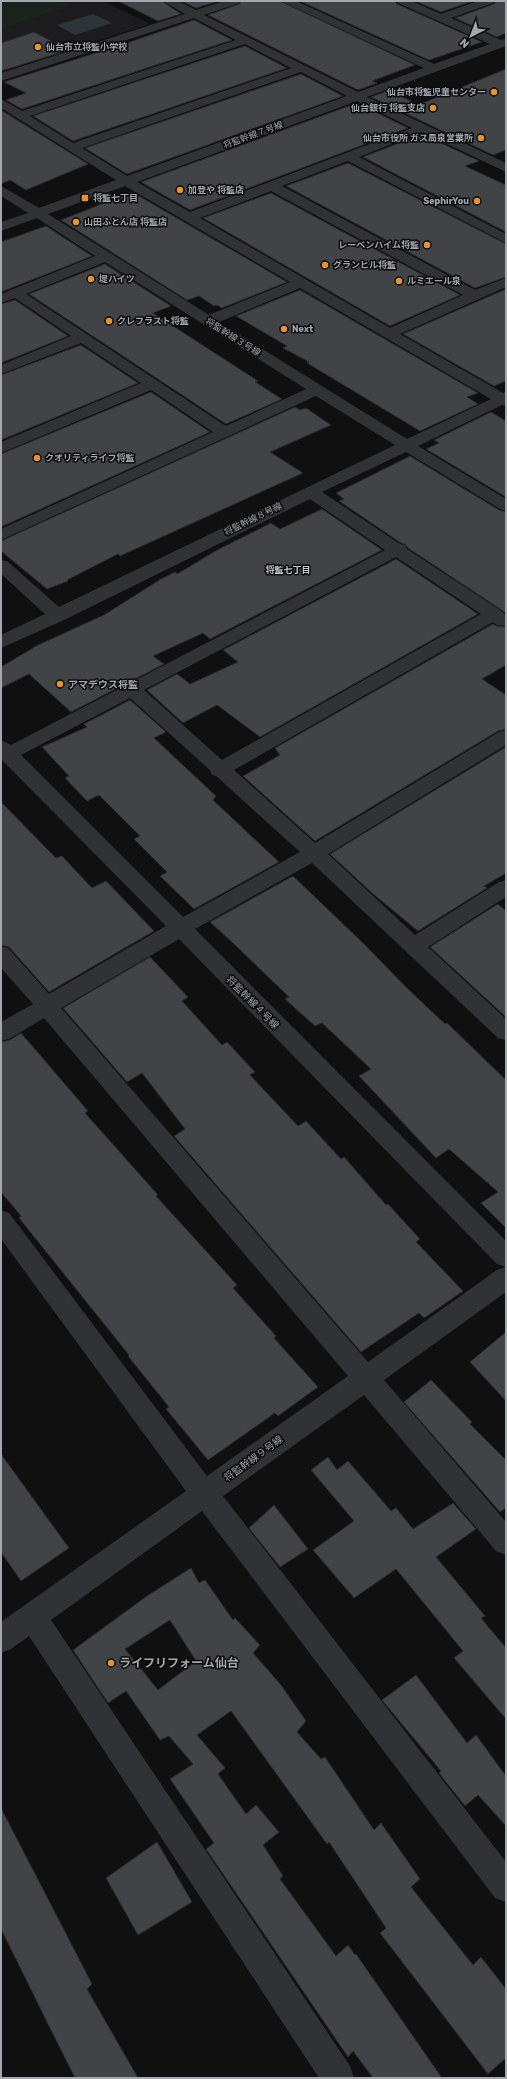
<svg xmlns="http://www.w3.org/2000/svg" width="507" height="2079" font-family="Rubik,'Noto Sans JP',sans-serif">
  <rect width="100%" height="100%" fill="#101011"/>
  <path fill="#1c1c1e" d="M 1,1 L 103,1 L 150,24 L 1,71 Z"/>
  <path fill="#1c231d" d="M 1,1 L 61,1 L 70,5 L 1,28 Z"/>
  <path fill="#2c353a" d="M 93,14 L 112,23 L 75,35 L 57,25 Z"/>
  <path fill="#414346" stroke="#2a2a2d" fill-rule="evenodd" d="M 118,1 L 162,1 L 181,14 L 158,21 Z
    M 181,1 L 219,1 L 196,8 Z
    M 242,1 L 280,1 L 415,65 L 372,81 L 377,83 L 358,90 L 208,15 L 239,4 Z
    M 300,1 L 394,1 L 397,4 L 482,42 L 429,60 Z
    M 415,1 L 473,1 L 441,12 Z
    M 496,1 L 506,1 L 506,33 L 497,37 L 455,18 L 494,4 Z
    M 194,20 L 232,40 L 22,109 L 6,100 L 26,93 L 4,82 L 124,44 Z
    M 34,32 L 69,50 L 1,71 L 1,43 Z
    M 245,46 L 287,68 L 73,141 L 33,116 Z
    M 506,69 L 506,150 L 493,155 L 371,97 L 390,90 L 418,105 Z
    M 301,74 L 343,96 L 127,174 L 85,148 Z
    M 357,103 L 408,128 L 190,210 L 141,182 Z
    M 1,110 L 88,164 L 26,190 L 10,180 L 1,184 Z
    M 422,134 L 479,161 L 465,166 L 506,185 L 506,232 L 363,157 Z
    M 348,163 L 506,244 L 506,277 L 475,288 L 286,186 Z
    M 132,192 L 287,282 L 222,308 L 217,305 L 214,306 L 199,296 L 187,300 L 61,220 Z
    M 271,193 L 460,295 L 390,326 L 203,218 Z
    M 46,226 L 92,256 L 1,292 L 1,242 Z
    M 105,264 L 171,306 L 153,313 L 258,381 L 255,382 L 282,399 L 226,424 L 29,294 Z
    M 506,289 L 506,381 L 494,386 L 403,334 Z
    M 300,290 L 478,393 L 467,397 L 478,404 L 420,431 L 307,363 L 309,362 L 283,348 L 287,346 L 236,316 Z
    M 15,300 L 68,336 L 1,363 L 1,304 Z
    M 81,345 L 138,383 L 1,440 L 1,375 Z
    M 151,392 L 210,432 L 1,527 L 1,454 Z
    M 295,407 L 300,410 L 306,408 L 331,425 L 270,452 L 303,473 L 120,556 L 118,554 L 67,580 L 68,581 L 47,589 L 1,551 L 1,541 Z
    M 491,412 L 506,421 L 506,497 L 426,449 L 439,443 L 434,440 Z
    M 410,456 L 499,510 L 506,512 L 506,613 L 408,548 L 405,544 L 401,543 L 339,501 L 344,499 L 336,493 Z
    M 322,509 L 382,550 L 210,639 L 203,633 L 153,656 L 164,664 L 71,712 L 29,674 L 1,688 L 1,667 L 38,645 L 104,615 L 161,579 L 175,572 L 177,574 L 219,549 L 271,523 L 280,529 Z
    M 396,559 L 478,614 L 260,737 L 217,705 L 183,723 L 147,690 L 177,674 L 190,684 L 238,662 L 223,650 Z
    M 493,624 L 497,626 L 506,627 L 506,665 L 482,679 L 506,695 L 506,729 L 498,731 L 315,841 L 243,776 L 280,755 L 275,748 Z
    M 130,700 L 166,732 L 154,738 L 216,796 L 213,800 L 279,862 L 194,909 L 160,876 L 167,872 L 134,839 L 140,836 L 99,795 L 87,801 L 65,778 L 69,776 L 42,747 L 87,727 L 84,724 Z
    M 506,747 L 506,873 L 484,886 L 487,888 L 418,931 L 372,893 L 330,854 Z
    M 1,802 L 56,858 L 62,856 L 92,888 L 106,881 L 154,931 L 49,992 L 9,947 L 1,945 Z
    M 293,876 L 363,943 L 408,989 L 445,1024 L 447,1023 L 506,1080 L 506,1228 L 481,1203 L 498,1192 L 449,1149 L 436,1158 L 359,1076 L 371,1069 L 322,1023 L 315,1026 L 285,999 L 289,997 L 233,943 L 210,922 Z
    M 498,904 L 506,911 L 506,1017 L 430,947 Z
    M 150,957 L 188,997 L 182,1001 L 222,1045 L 227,1042 L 255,1072 L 250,1075 L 298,1126 L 306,1121 L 341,1159 L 344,1157 L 386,1205 L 388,1204 L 420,1239 L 416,1242 L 463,1291 L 424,1318 L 419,1313 L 361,1352 L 174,1136 L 185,1129 L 142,1073 L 127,1082 L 63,1008 Z
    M 21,1033 L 88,1111 L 85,1113 L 158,1195 L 156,1196 L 237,1285 L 233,1288 L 276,1336 L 274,1338 L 318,1387 L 278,1416 L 275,1413 L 208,1460 L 166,1409 L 169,1407 L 128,1356 L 129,1355 L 19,1218 L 21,1216 L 1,1192 L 1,1042 L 10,1040 Z
    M 506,1332 L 506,1401 L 470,1362 Z
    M 431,1380 L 472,1422 L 470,1424 L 506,1460 L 506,1508 L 500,1512 L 404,1402 Z
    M 1,1454 L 69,1548 L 21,1581 L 1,1552 Z
    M 328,1457 L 337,1470 L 348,1461 L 391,1511 L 396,1508 L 413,1529 L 453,1503 L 476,1529 L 436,1557 L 485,1616 L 481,1618 L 506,1648 L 506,1719 L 454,1658 L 463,1651 L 396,1569 L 354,1598 L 313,1550 L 354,1521 L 311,1470 Z
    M 274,1505 L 308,1549 L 280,1567 L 249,1528 Z
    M 191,1568 L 199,1583 L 205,1580 L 233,1620 L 235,1618 L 260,1645 L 253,1653 L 281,1685 L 306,1721 L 297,1732 L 321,1759 L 325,1757 L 374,1830 L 381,1823 L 420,1879 L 411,1887 L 473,1965 L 481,1957 L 506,1989 L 506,2058 L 488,2074 L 380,1933 L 386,1928 L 329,1842 L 327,1844 L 231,1711 L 197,1735 L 225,1768 L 218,1774 L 246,1814 L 256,1805 L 279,1832 L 263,1845 L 283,1876 L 280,1879 L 336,1956 L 348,1945 L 355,1955 L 356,1954 L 442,2078 L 373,2078 L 353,2051 L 348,2057 L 206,1849 L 214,1843 L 170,1779 L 193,1764 L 169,1736 L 160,1740 L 126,1691 L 108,1703 L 73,1650 L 147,1596 ZM 170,1620 L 196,1661 L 158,1690 L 125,1649 Z
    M 416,1675 L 467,1743 L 476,1735 L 506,1776 L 506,1826 L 478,1795 L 465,1806 L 439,1773 L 441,1771 L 382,1700 Z
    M 1,1808 L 92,1984 L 87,1989 L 138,2078 L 75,2078 L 47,2022 L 1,1929 Z
    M 157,1842 L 192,1902 L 138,1935 L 106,1878 Z"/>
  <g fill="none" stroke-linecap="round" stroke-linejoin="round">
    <path fill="#313235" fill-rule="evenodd" d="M 163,1 L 178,1 L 196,10 L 224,1 L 241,1 L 239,3 L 204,15 L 358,92 L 424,68 L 281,1 L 296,1 L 434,64 L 490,44 L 398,3 L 396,1 L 411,1 L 441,14 L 478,1 L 495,1 L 493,3 L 451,18 L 501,40 L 506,39 L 506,46 L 367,97 L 506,163 L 506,172 L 422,132 L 359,157 L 506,234 L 506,243 L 348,161 L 282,186 L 475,290 L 506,278 L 506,287 L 400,334 L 503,393 L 506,392 L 506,406 L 502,405 L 418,446 L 506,499 L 506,511 L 500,509 L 406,452 L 322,492 L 400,544 L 405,545 L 407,549 L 500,610 L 506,615 L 506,626 L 497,625 L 493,622 L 234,770 L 315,843 L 499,732 L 506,730 L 506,745 L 328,854 L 415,935 L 499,882 L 506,880 L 506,897 L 428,947 L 506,1019 L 506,1040 L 498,1038 L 312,863 L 195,929 L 506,1241 L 506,1292 L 384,1380 L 506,1522 L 506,1555 L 496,1551 L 364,1395 L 223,1496 L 506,1862 L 506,1902 L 495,1898 L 202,1511 L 51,1620 L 350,2066 L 354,2078 L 319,2078 L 29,1636 L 11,1649 L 1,1653 L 1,1622 L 186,1491 L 1,1239 L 1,1210 L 9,1213 L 207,1476 L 348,1376 L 44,1018 L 9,1039 L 1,1041 L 1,1022 L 33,1004 L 1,968 L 1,946 L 8,948 L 49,994 L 166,926 L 1,759 L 1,740 L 11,745 L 385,550 L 310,499 L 64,620 L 1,648 L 1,635 L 45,614 L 1,574 L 1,560 L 7,561 L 59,607 L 395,445 L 316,396 L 1,540 L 1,529 L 213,432 L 151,390 L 1,453 L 1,442 L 141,383 L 81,343 L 1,374 L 1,365 L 71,336 L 15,298 L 1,303 L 1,294 L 95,256 L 37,218 L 1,231 L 1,222 L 28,213 L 1,196 L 1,186 L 39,208 L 116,180 L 1,108 L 1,99 L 22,111 L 236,40 L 194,18 L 1,81 L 1,73 L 185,14 ZM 245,44 L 291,68 L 73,143 L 30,116 ZM 301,72 L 347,96 L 127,176 L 82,148 ZM 357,101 L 412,128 L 190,212 L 137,182 ZM 125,186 L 290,282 L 209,315 L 48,214 ZM 271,191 L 463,295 L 390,328 L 200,218 ZM 105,262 L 306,389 L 226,426 L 26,294 ZM 300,288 L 491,399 L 407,439 L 219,322 ZM 396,557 L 481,614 L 222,760 L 144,690 ZM 130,698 L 210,770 L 212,775 L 216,776 L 300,852 L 183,917 L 21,755 ZM 179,939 L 497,1264 L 506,1267 L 497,1270 L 368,1362 L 61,1008 Z"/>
  </g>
  <g fill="#e19437" stroke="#0b0b0c" stroke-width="1.5">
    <circle cx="38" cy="47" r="4"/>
    <circle cx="494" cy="92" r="4"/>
    <circle cx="433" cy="108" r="4"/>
    <circle cx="481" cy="138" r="4"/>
    <circle cx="180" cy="190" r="4"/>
    <rect x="81" y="194" width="8" height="8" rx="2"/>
    <circle cx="477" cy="201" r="4"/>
    <circle cx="76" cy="222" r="4"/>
    <circle cx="427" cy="245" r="4"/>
    <circle cx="325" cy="265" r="4"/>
    <circle cx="91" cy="279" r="4"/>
    <circle cx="399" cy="281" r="4"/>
    <circle cx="109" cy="321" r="4"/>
    <circle cx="284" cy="329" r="4"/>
    <circle cx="37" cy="458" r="4"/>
    <circle cx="60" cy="684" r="4"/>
    <circle cx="111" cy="1663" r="4"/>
  </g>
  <g text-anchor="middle" stroke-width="3" stroke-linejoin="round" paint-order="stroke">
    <g font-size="9" font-weight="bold" fill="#a2a8b0" stroke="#0b0b0c" text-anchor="start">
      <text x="46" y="50">仙台市立将監小学校</text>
      <text x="486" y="95" text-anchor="end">仙台市将監児童センター</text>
      <text x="425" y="111" text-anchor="end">仙台銀行 将監支店</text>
      <text x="473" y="141" text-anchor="end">仙台市役所 ガス局泉営業所</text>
      <text x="188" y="193">加登や 将監店</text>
      <text x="93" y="201">将監七丁目</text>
      <text x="469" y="204" text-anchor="end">SephirYou</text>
      <text x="84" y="225">山田ふとん店 将監店</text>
      <text x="419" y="248" text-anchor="end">レーベンハイム将監</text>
      <text x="333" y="268">グランヒル将監</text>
      <text x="99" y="282">堤ハイツ</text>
      <text x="407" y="284">ルミエール泉</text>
      <text x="117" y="324">クレフラスト将監</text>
      <text x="292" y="332">Next</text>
      <text x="45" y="461">クオリティライフ将監</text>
    </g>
    <g font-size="9" fill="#a2a8b0" stroke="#0b0b0c">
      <text transform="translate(253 135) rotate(-20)" y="3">将監幹線７号線</text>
      <text transform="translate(233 337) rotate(32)" y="3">将監幹線３号線</text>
      <text transform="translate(253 519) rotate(-26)" y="3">将監幹線８号線</text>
    </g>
    <g font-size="9" font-weight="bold" fill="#c2c6cd" stroke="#0b0b0c">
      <text x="288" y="573">将監七丁目</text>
    </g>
    <g font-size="10" font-weight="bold" fill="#a2a8b0" stroke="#0b0b0c" text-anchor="start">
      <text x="68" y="688">アマデウス将監</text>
    </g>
    <g font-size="10" fill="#a2a8b0" stroke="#0b0b0c">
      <text transform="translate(253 1002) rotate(45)" y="4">将監幹線４号線</text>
      <text transform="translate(253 1458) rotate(-36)" y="4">将監幹線９号線</text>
    </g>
    <g font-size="12" font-weight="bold" fill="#a2a8b0" stroke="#0b0b0c" text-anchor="start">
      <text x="119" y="1667">ライフリフォーム仙台</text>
    </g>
  </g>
  <rect width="507" height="2079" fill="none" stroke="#a2a8b0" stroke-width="4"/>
  <g transform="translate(471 36) rotate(222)" stroke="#0b0b0c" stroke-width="3" paint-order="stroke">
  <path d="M0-3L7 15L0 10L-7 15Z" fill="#a2a8b0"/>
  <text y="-6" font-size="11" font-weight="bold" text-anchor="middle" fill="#a2a8b0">N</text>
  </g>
</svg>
